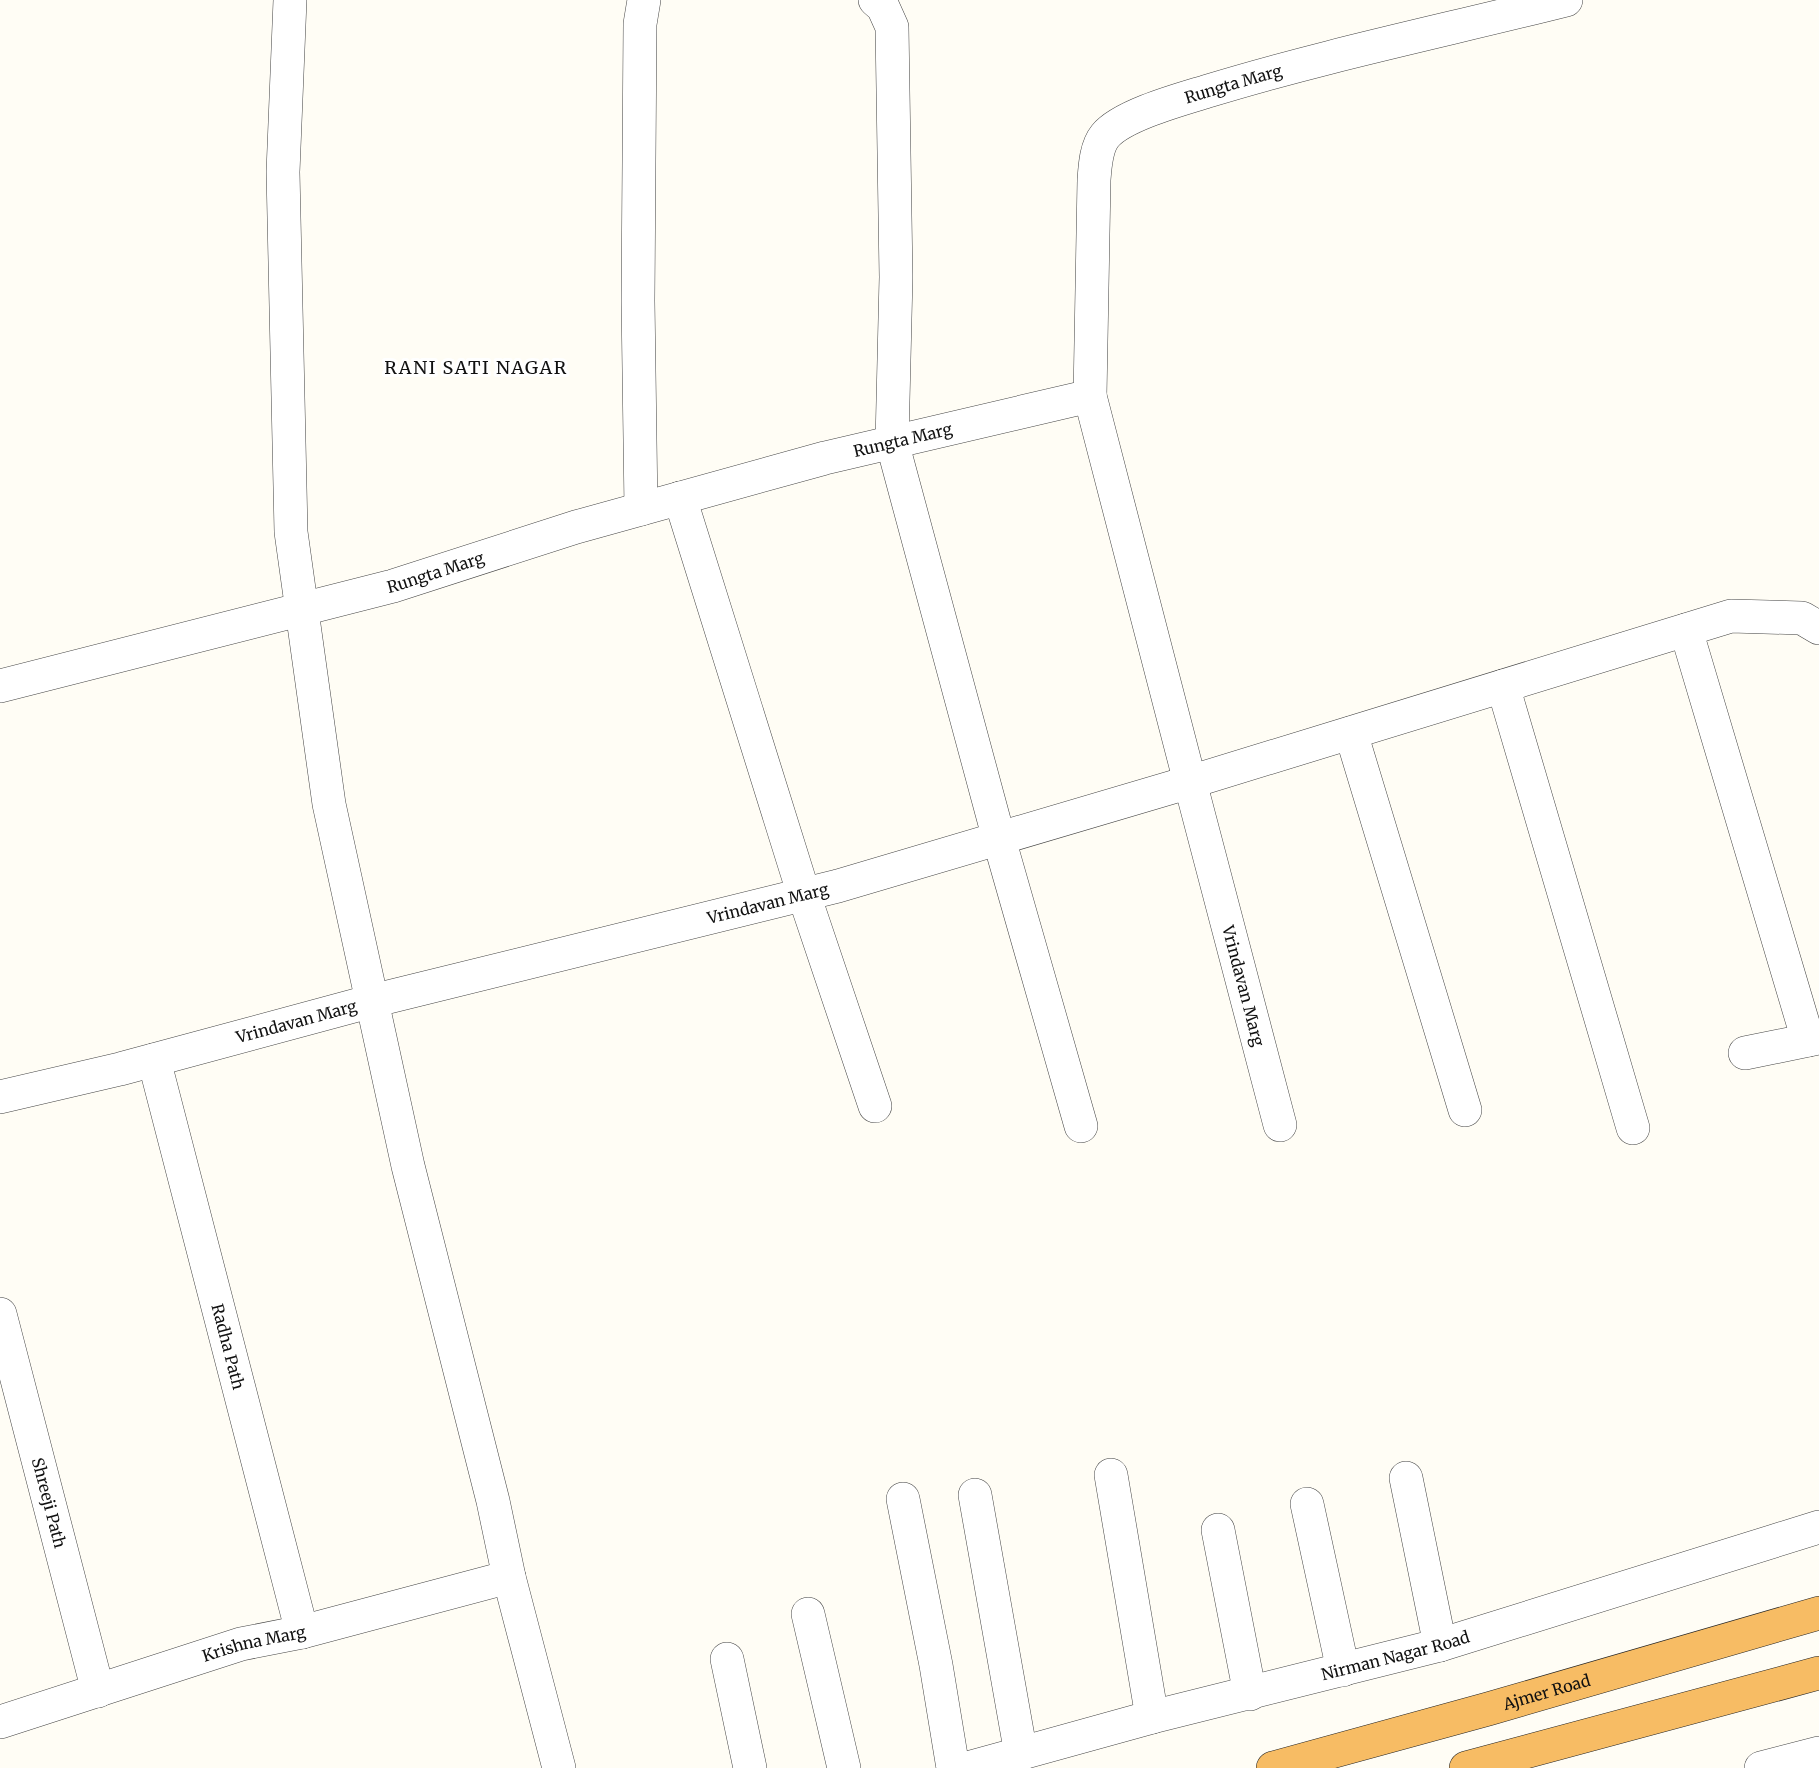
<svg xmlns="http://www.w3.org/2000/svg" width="1819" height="1768" font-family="Merriweather,serif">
  <rect width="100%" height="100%" fill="#fffdf5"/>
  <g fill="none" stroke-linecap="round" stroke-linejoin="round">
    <defs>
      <g id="minor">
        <path d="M 290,0 L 283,172 L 291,532 L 329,804 L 408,1166 L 493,1501 L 509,1577 L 559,1768"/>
        <path d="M 875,0 L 883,7 L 892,27 L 896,277 L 892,442 L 999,839 L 1081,1126"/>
        <path d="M 1090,396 L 1190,782 L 1731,616 L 1802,618 L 1819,628"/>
        <path d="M 680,498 L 804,895 L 875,1106"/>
        <path d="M 641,509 L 638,301 L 640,24 L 644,0"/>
        <path d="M 1686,630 L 1808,1040"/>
        <path id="s1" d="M 0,686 L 393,586 L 576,527 L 825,458 L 1090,396 L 1094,180 C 1095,166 1096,147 1105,136 C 1122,115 1182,99 1208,91 C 1326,55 1447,30 1566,0"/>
        <path d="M 1503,686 L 1633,1128"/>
        <path d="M 1351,733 L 1465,1110"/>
        <path d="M 1745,1053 L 1819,1038"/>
        <path id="s2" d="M 154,1060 L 302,1632"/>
        <path id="s3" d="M 0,1097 L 120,1069 L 372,1001 L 838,886 L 1190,782 L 1280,1125"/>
        <path id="s4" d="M 0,1314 L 98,1691"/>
        <path d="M 1111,1475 L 1152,1717"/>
        <path d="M 1406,1478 L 1440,1645"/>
        <path d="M 975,1495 L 1021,1754"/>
        <path d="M 903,1499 L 936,1665 L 953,1768"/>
        <path d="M 1307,1504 L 1343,1670"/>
        <path d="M 1218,1530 L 1250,1694"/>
        <path d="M 808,1614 L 844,1768"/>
        <path d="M 727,1659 L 750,1768"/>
        <path id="s5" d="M 0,1722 L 241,1644 L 302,1632 L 509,1577"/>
      </g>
      <g id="tertiary">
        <path id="s6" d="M 968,1768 L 1152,1717 L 1440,1645 L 1819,1527"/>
        <path d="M 1761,1768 L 1819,1753"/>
      </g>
      <g id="trunk">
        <path id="s7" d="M 1273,1768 L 1488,1709 L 1819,1613"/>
        <path d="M 1466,1768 L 1819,1673"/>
      </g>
    </defs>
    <use href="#minor" stroke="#444" stroke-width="34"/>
    <use href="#tertiary" stroke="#444" stroke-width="34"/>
    <use href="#trunk" stroke="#222" stroke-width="34"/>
    <use href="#minor" stroke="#fff" stroke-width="33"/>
    <use href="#tertiary" stroke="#fff" stroke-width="33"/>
    <use href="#trunk" stroke="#f7bc64" stroke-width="33"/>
  </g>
  <g text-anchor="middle" stroke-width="6" stroke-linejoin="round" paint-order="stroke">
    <g font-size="16" fill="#111" stroke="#fff">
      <text dy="6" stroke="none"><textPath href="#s1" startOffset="1530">Rungta Marg</textPath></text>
      <text dy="6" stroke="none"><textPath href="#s1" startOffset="936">Rungta Marg</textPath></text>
      <text dy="6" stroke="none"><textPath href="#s1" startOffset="450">Rungta Marg</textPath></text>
      <text dy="6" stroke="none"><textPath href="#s3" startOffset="792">Vrindavan Marg</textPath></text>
      <text dy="6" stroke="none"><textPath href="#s3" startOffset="1442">Vrindavan Marg</textPath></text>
      <text dy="6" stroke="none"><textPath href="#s3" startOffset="306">Vrindavan Marg</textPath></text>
      <text dy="6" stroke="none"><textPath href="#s2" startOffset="296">Radha Path</textPath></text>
      <text dy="6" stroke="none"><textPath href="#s4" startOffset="195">Shreeji Path</textPath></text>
      <text dy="6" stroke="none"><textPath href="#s5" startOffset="266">Krishna Marg</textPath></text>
      <text dy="6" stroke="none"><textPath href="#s6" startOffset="442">Nirman Nagar Road</textPath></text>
      <text dy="6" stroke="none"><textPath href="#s7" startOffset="284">Ajmer Road</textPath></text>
    </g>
    <g font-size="18" letter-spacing="1.5" fill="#111" stroke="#fff">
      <text x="476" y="374">RANI SATI NAGAR</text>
    </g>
  </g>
</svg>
